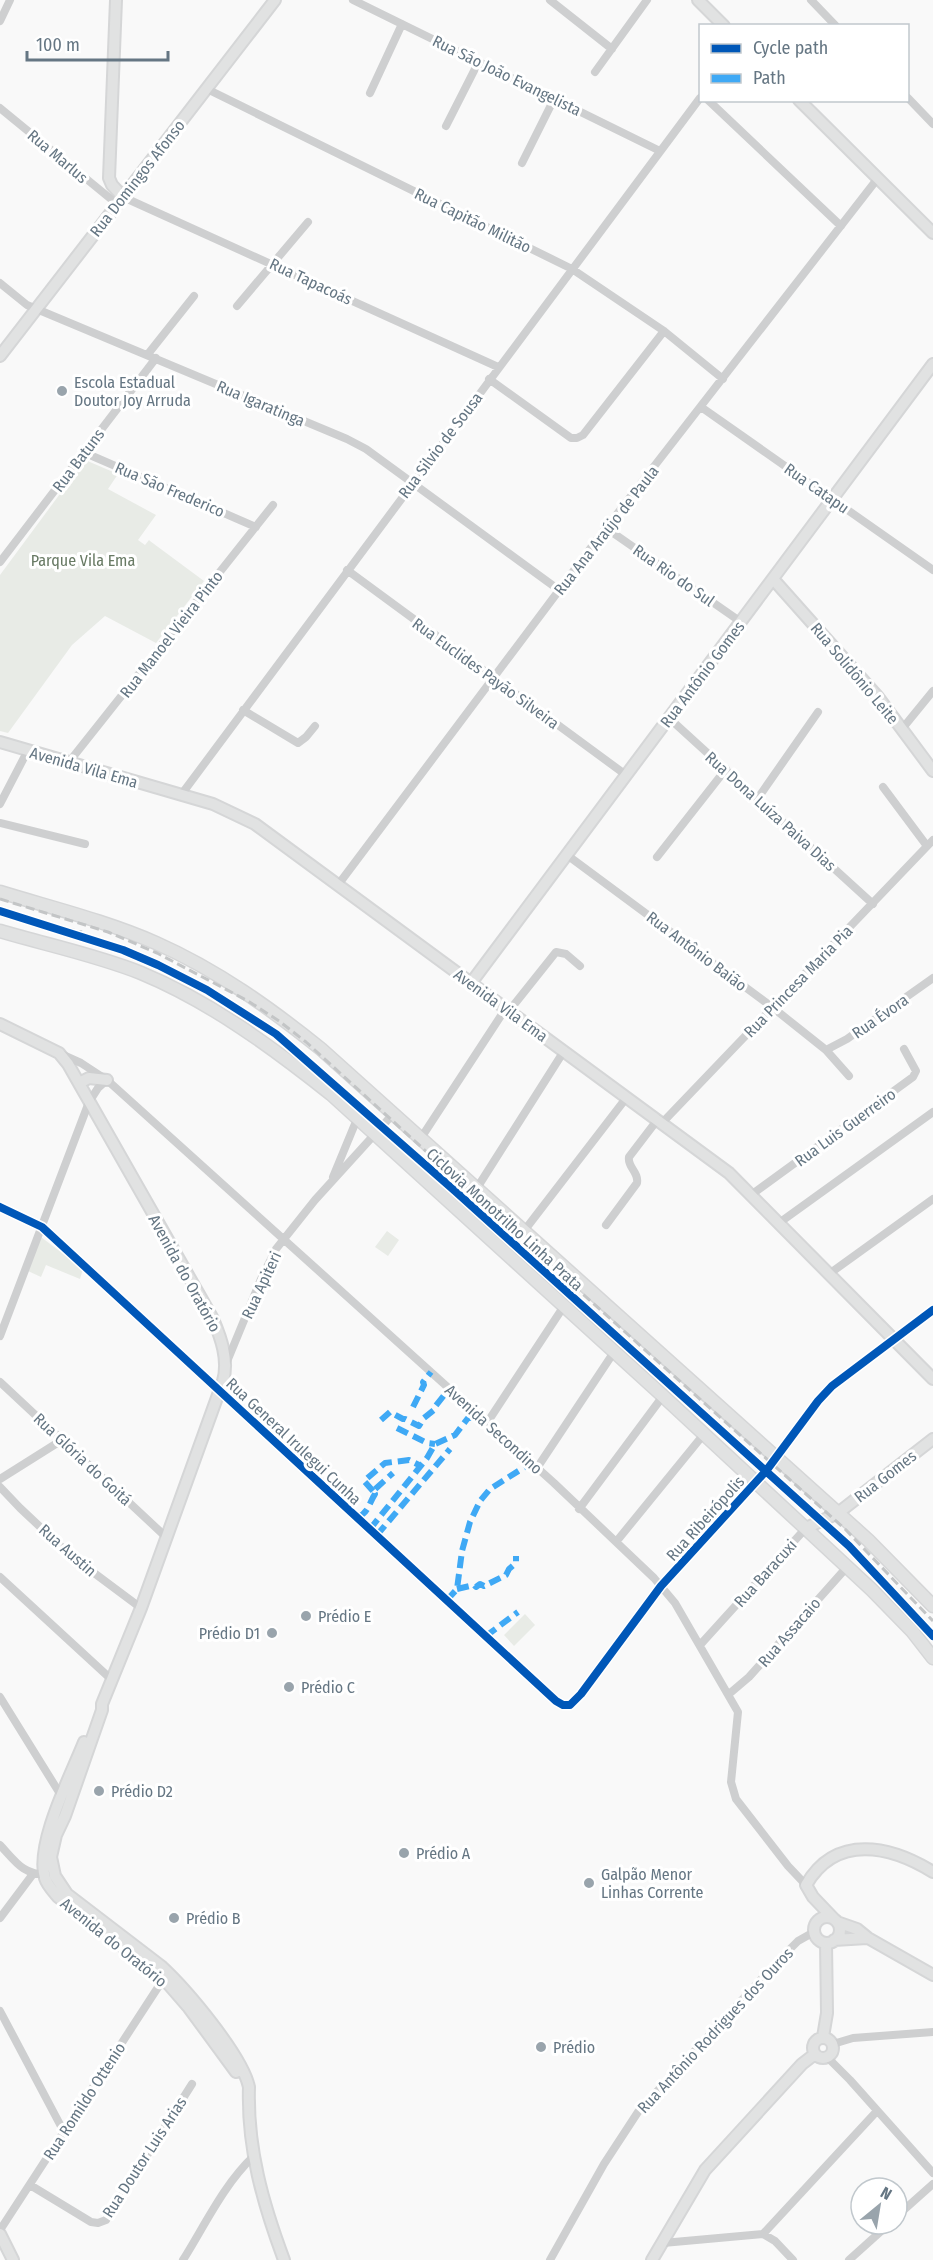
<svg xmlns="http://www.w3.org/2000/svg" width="933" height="2260" font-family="'Fira Sans Condensed',sans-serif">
  <rect width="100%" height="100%" fill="#f9f9f9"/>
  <path fill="#e8ebe6" d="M 85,460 L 118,474 L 108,489 L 156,515 L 138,540 L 145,545 L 149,540 L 150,541 L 204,581 L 156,643 L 105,616 L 72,645 L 8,733 L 0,731 L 0,575 Z
    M 387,1231 L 399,1240 L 388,1256 L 375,1247 Z
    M 41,1237 L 83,1269 L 80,1279 L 46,1265 L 41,1277 L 28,1271 Z
    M 525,1614 L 535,1625 L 514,1646 L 504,1635 Z"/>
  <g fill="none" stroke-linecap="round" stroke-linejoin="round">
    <defs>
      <path id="secondary" d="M 116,0 L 109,178 L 112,185 L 123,197
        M 698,0 L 724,26
        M 799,100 L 933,233
        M 0,356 L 275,0
        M 773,579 L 878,697 L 933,771
        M 0,742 L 213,804 L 255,824 L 729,1173 L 933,1379
        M 471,983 L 933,364
        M 0,1024 L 59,1053 L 68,1064 L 213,1319 C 221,1338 229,1360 223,1381 L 141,1608 L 102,1704 L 102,1710 L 65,1816 L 56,1835 L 51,1857 L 55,1876 L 67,1894 L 161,1966 C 186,1989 242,2055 249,2087 C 247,2148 263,2204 284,2260
        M 79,1083 L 89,1078 L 107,1080
        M 806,1528 L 838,1513 L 933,1439
        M 84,1742 C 71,1775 35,1844 45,1878 C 47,1885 53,1891 58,1897 L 163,1978 L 189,2008 L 236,2072
        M814 1930a13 13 0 1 1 26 0a13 13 0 1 1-26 0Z
        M 834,1919 L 813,1897 L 806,1885 C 836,1833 891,1846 933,1872
        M 837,1922 L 857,1929 L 868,1938 L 933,1975
        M 834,1940 L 867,1938
        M 823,2037 L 827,2013 L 826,1943
        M813 2048a10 10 0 1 1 20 0a10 10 0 1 1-20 0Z
        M 0,2234 L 13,2260
        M 652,2260 L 705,2170 L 802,2064 L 815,2054"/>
      <path id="primary" d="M 0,892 C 52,908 106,921 156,943 C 217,970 270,1008 321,1049 L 868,1540 L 933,1606
        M 0,931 C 47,945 96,955 141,973 C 211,1002 273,1048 331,1094 L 663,1396 L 872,1590 L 912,1631 L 933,1658"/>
    </defs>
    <use href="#secondary" stroke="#d5d6d7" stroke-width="14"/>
    <use href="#primary" stroke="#d5d6d7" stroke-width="15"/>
    <path stroke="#cecfd0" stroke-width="8" d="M 353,0 L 660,151
      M 550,0 L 612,49
      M 811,0 L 836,26
      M 0,21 L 10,0
      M 595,72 L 647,0
      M 207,89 L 572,269 L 664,331 L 723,379
      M 370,93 L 402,24
      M 908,98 L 933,124
      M 708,100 L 841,226
      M 0,108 L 117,204
      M 446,126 L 479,61
      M 522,163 L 554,99
      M 123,197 L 498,367
      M 0,283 L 27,305 L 347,439 L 366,449 L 559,590
      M 237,306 L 308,222
      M 148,354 L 194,296
      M 489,379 L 571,438 L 577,438 L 583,435 L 664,331
      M 701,407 L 933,570
      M 83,452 L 256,527
      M 606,528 L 741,622
      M 0,562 L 156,358
      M 347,570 L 626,775
      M 243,710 L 298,743 L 306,737 L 315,726
      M 669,718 L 873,904
      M 902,729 L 933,691
      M 69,762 L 273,505
      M 883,787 L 927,846
      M 181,795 L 700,98
      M 758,798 L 818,712
      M 0,804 L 28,750
      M 0,823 L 85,844
      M 567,855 L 772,1007 L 826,1050 L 849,1076
      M 657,857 L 726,769
      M 338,885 L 593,545 L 878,178
      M 509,1011 L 556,952 L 566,954 L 580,966
      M 826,1050 L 847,1039 L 933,978
      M 61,1054 L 81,1063 L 107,1080 L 554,1483 L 654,1578 L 675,1603 L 738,1712 L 731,1782 L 736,1799 L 788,1866 L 806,1885
      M 662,1123 L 933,840
      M 421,1138 L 506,1008
      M 333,1177 L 357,1119
      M 477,1188 L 564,1051
      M 751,1195 L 913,1077 L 916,1071 L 904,1049
      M 0,1207 L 42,1227 L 556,1701 L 563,1705 L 570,1705 L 581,1694 L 661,1586 L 766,1471 L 818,1401 L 832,1386 L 933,1310
      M 779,1223 L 933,1112
      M 606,1225 L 637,1183 C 639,1172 627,1167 629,1157 L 658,1119
      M 524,1231 L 627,1097
      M 829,1274 L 933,1199
      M 0,1336 L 89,1102 L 98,1088 L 107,1080
      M 226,1364 L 261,1279 L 276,1249 L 315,1200 L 394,1113
      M 0,1382 L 166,1537
      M 487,1423 L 564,1306
      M 537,1468 L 614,1352
      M 0,1479 L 62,1440
      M 0,1487 L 20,1508 L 70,1555 L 141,1608
      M 579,1509 L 663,1396
      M 616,1542 L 704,1434
      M 0,1577 L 112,1680
      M 700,1645 L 806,1528
      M 729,1694 L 749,1677 L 847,1567
      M 0,1697 L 62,1797
      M 0,1845 C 16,1862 22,1874 47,1875
      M 0,1918 L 33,1874
      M 0,2011 L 64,2132
      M 833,2044 L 853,2038 L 933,2032
      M 827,2057 L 850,2080 L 933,2173
      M 30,2185 L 91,2222 L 98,2223 L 106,2220 L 192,2084
      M 897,2216 L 933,2184
      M 0,2230 L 166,1975
      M 763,2234 L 775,2241 L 793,2260
      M 663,2243 L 763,2234 L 877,2111
      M 183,2260 C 205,2225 224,2184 254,2156
      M 550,2260 L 604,2164 L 638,2112 L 780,1959 L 798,1941 L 814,1932
      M 849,2260 L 889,2224"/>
    <use href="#secondary" stroke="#e1e2e2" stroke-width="10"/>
    <use href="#primary" stroke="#e1e2e2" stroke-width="12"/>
    <path stroke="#c3c5c6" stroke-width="3" stroke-dasharray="9 4.5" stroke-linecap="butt" d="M 0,899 L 108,932 L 157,953 L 248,1001 L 279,1021 L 306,1042 L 586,1297 L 846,1530 L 933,1621
      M 0,914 L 82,932"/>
    <path stroke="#3fa9f5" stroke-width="6" stroke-dasharray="12 6" stroke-linecap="butt" d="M 413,1407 L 424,1385 L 423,1382 L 431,1372
      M 381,1420 L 390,1412 L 403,1419 L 405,1419 L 419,1426 L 424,1418 L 434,1410 L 434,1408 L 449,1389
      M 397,1428 L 427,1443 L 435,1444
      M 373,1491 L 364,1481 L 385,1463 L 409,1460 L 421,1466
      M 358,1517 C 369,1512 369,1503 375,1494 L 373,1491 L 393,1473
      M 370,1529 L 427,1458 L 435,1444 L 455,1435 L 468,1418 L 481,1418
      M 377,1535 L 450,1449
      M 457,1589 L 474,1585 L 476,1587 L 480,1584 L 484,1586 L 506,1575 L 509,1569 L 516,1563 L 516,1556
      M 447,1600 L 457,1589 L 462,1551 L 470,1522 L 480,1501 L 490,1489 L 531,1463
      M 486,1636 L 518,1612"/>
    <defs>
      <path id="cycleway" d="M 0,911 L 123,950 L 158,965 L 207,990 L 276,1034 L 455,1191 L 849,1546 L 933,1636
        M 0,1207 L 42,1227 L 556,1701 L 563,1705 L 570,1705 L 581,1694 L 661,1586 L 766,1471 L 818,1401 L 832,1386 L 933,1310"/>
    </defs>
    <use href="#cycleway" stroke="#fff" stroke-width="11"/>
    <use href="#cycleway" stroke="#0057b8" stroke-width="8"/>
  </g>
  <g fill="#99a4ac" stroke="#fff" stroke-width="2">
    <circle cx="62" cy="391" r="6"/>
    <circle cx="306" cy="1616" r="6"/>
    <circle cx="272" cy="1633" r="6"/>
    <circle cx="289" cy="1687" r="6"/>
    <circle cx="99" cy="1791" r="6"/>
    <circle cx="404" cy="1853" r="6"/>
    <circle cx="589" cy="1883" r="6"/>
    <circle cx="174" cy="1918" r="6"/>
    <circle cx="541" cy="2047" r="6"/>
  </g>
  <g text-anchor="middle" stroke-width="6" stroke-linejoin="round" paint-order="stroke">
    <g font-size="16" fill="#657683" stroke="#fff">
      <text transform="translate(507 75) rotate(26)" y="6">Rua São João Evangelista</text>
      <text transform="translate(58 156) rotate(40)" y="6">Rua Marlus</text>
      <text transform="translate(137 178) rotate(-52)" y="6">Rua Domingos Afonso</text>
      <text transform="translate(473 220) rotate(26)" y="6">Rua Capitão Militão</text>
      <text transform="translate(311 281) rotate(25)" y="6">Rua Tapacoás</text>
      <text transform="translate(261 403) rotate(23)" y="6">Rua Igaratinga</text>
      <text transform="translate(440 445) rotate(-53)" y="6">Rua Silvio de Sousa</text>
      <text transform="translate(78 460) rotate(-53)" y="6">Rua Batuns</text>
      <text transform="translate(817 488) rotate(35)" y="6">Rua Catapu</text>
      <text transform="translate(170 489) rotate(23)" y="6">Rua São Frederico</text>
      <text transform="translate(606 530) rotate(-52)" y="6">Rua Ana Araújo de Paula</text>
      <text transform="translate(674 575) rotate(35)" y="6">Rua Rio do Sul</text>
      <text transform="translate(171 634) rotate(-52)" y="6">Rua Manoel Vieira Pinto</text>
      <text transform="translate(486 673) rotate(36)" y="6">Rua Euclides Payão Silveira</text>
      <text transform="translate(855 673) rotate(50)" y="6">Rua Solidônio Leite</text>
      <text transform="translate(702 674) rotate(-53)" y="6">Rua Antônio Gomes</text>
      <text transform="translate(84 767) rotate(16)" y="6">Avenida Vila Ema</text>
      <text transform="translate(771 811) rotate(42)" y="6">Rua Dona Luíza Paiva Dias</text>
      <text transform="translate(697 951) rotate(37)" y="6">Rua Antônio Baião</text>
      <text transform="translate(798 981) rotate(-46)" y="6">Rua Princesa Maria Pia</text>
      <text transform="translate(501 1005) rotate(36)" y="6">Avenida Vila Ema</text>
      <text transform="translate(880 1016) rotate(-35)" y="6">Rua Évora</text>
      <text transform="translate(845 1127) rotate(-36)" y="6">Rua Luis Guerreiro</text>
      <text transform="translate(505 1219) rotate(42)" y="6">Ciclovia Monotrilho Linha Prata</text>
      <text transform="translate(185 1273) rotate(61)" y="6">Avenida do Oratório</text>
      <text transform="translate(261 1285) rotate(-65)" y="6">Rua Apiteri</text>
      <text transform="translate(494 1429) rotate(42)" y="6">Avenida Secondino</text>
      <text transform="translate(294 1441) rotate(43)" y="6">Rua General Irulegui Cunha</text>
      <text transform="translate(83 1459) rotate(43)" y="6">Rua Glória do Goitá</text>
      <text transform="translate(885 1476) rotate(-38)" y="6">Rua Gomes</text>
      <text transform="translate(705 1518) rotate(-48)" y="6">Rua Ribeirópolis</text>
      <text transform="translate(68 1550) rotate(41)" y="6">Rua Austin</text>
      <text transform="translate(765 1573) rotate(-48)" y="6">Rua Baracuxi</text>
      <text transform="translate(789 1632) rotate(-49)" y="6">Rua Assacaio</text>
      <text transform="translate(114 1942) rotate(39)" y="6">Avenida do Oratório</text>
      <text transform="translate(715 2030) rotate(-47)" y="6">Rua Antônio Rodrigues dos Ouros</text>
      <text transform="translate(84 2101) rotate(-57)" y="6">Rua Romildo Ottenio</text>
      <text transform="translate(144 2157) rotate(-57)" y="6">Rua Doutor Luis Arias</text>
    </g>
    <g font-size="16" fill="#657683" stroke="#fff" text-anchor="start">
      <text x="74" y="388">Escola Estadual<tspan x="74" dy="18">Doutor Joy Arruda</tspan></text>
      <text x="318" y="1622">Prédio E</text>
      <text x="260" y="1639" text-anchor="end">Prédio D1</text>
      <text x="301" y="1693">Prédio C</text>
      <text x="111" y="1797">Prédio D2</text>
      <text x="416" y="1859">Prédio A</text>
      <text x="601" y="1880">Galpão Menor<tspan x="601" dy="18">Linhas Corrente</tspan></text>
      <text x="186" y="1924">Prédio B</text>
      <text x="553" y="2053">Prédio</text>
    </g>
    <g font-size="16" fill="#687a64" stroke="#fff">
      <text x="83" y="566">Parque Vila Ema</text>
    </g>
  </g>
  <rect x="699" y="24" width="210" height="78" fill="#ffffff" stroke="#c1c8cd" stroke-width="1.5"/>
  <rect x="711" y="44" width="30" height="9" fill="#0057b8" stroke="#c1c8cd" stroke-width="1.5"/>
  <text x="753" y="54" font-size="18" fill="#657683">Cycle path</text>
  <rect x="711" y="74" width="30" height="9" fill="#3fa9f5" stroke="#c1c8cd" stroke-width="1.5"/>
  <text x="753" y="84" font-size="18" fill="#657683">Path</text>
  <g transform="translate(879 2206) rotate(30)"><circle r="28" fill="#ffffff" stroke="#c1c8cd" stroke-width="1.5"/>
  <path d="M0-4.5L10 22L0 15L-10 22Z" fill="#99a4ac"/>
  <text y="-9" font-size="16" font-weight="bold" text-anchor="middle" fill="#657683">N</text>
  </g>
  <path d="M27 51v9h141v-9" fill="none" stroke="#657683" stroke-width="3"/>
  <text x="36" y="51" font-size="18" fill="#657683" stroke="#ffffff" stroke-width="4.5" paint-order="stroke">100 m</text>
</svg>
